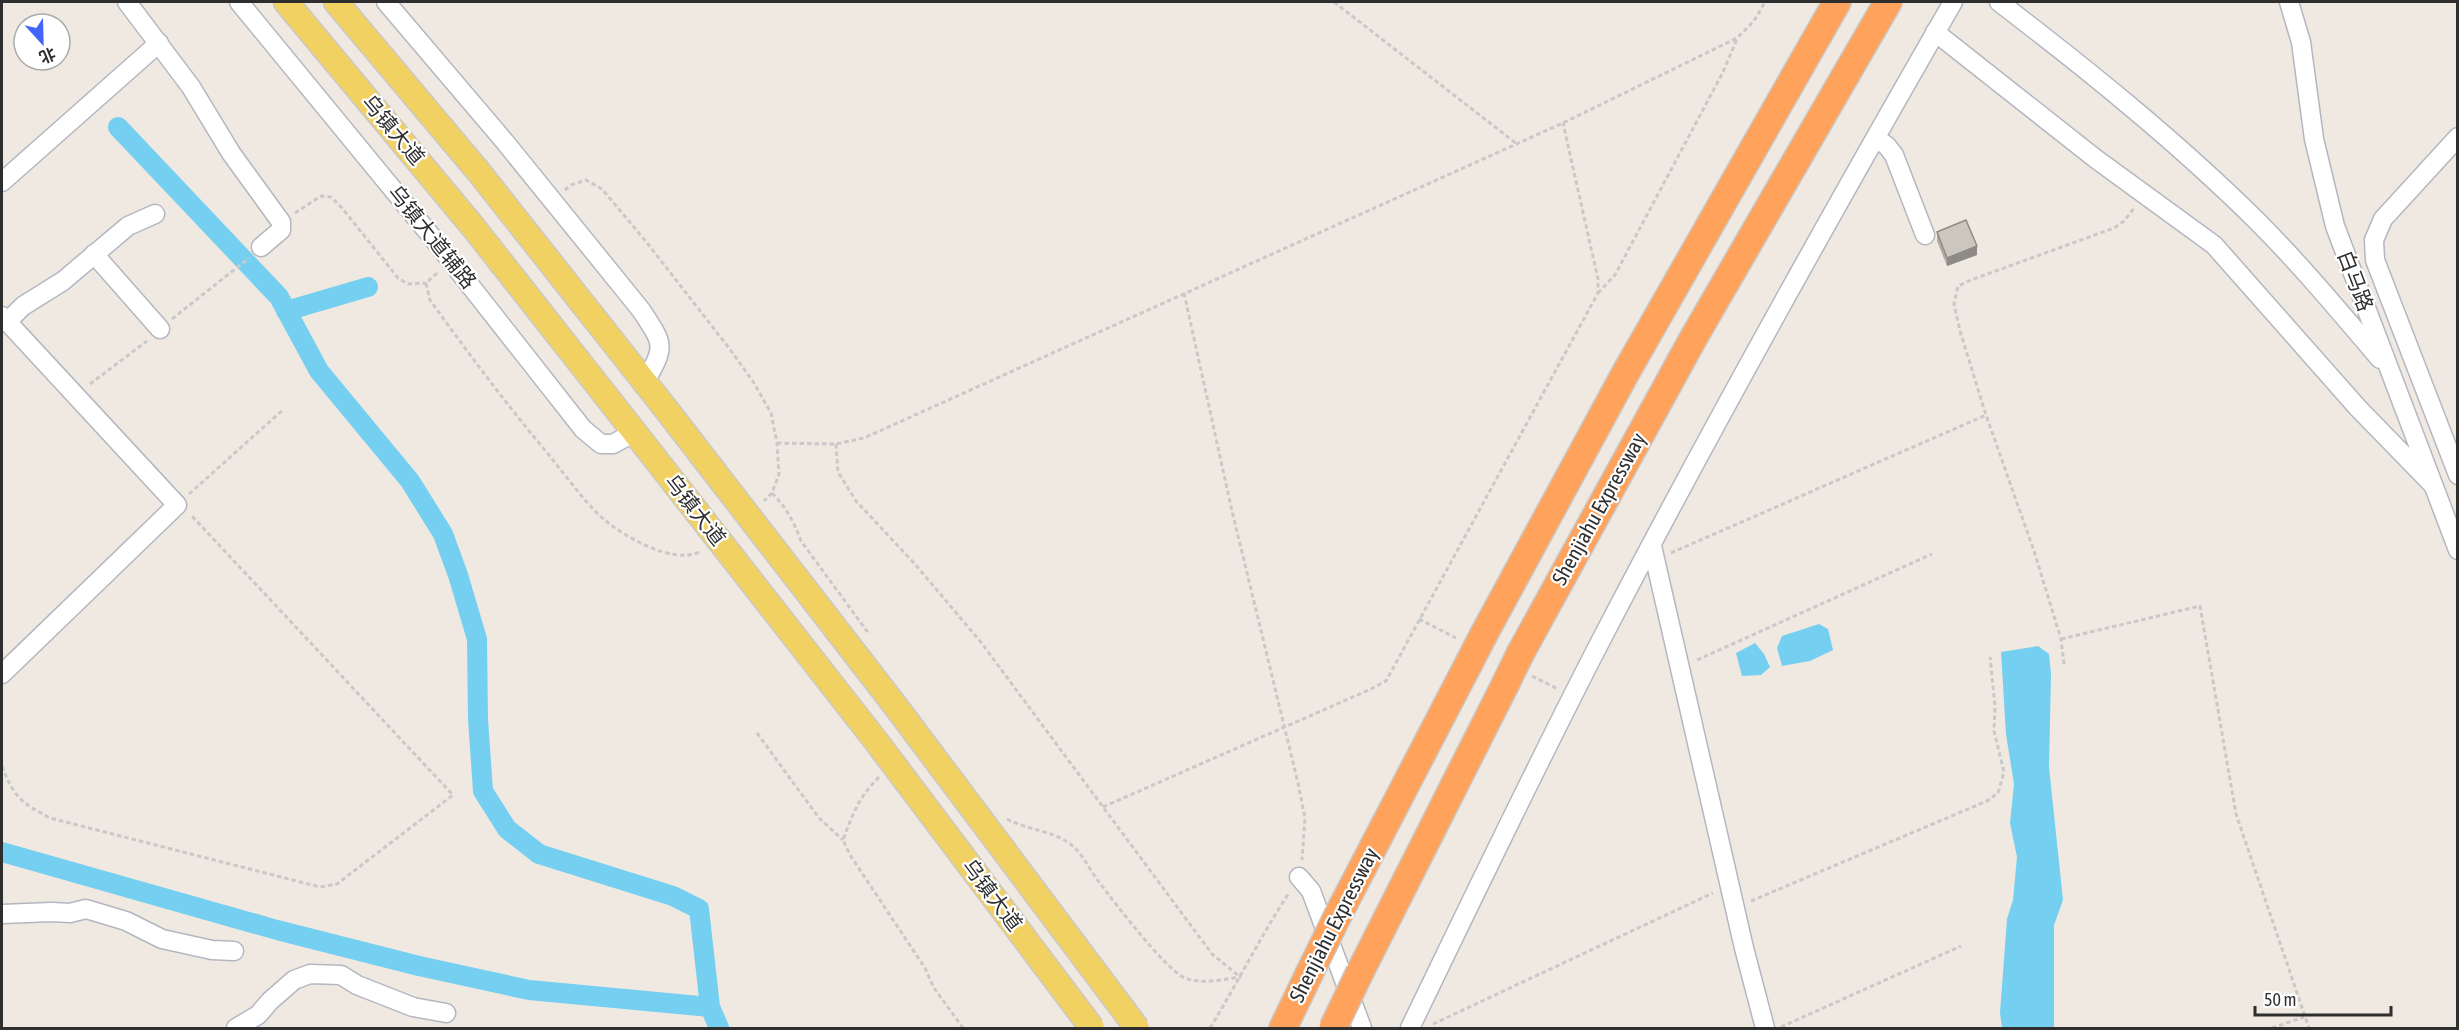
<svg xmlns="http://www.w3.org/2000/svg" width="2459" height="1030" font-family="'Asap Condensed','Noto Sans SC',sans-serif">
  <rect width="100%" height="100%" fill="#efe9e1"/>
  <path fill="#75cff0" d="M 1819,624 L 1828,629 L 1833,650 L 1810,661 L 1782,666 L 1777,648 L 1782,636 Z
    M 1755,643 L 1764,654 L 1770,667 L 1761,675 L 1742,676 L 1736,653 Z
    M 2038,646 L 2049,654 L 2051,674 L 2049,767 L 2063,900 L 2054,925 L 2054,1028 L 2002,1028 L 2000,1013 L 2007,919 L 2013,900 L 2017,857 L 2010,823 L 2014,784 L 2006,734 L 2001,652 Z"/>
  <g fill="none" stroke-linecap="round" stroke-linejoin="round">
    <path stroke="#75cff0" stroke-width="20" d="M 118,127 L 279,297 L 319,371 L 410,481 L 443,534 L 458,575 L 477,639 L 478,719 L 483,791 L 507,829 L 539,854 L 673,896 L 699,909 L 710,1007 L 719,1028
      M 286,311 L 368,287
      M 2,852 L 277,930 L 419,966 L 529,990 L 710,1007"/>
    <defs>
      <path id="minor" d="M 127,2 L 191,87 L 231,153 L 281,222 L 281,230 L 261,247
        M 239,2 L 432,237 L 583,429 L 601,444 L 613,444 L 635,432
        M 386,2 L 505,142 L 641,310 C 664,345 666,345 645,382
        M 1999,2 C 2088,70 2176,141 2256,220 C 2300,264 2340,312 2380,359
        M 2289,2 L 2301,42 L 2314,139 L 2335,226 L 2458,550
        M 1935,32 L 2096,159 L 2214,245 L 2358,408 L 2433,485
        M 2458,137 L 2383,219 L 2374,240 L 2375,260 L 2458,475
        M 1876,138 L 1887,146 L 1894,155 L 1925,235
        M 2,182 L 159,43
        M 94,254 L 160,329
        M 2,316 L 177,505 L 2,674
        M 7,322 L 23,306 L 63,281 L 128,226 L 155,214
        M 1652,546 L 1744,948 L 1765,1028
        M 1299,877 L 1311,891 L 1362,1028
        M 2,914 L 52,912 L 70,913 L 86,909 L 126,921 L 162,939 L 212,950 L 234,951
        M 236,1028 L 258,1015 L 270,1001 L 294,980 L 310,974 L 341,975 L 357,985 L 413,1007 L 446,1013
        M 1410,1028 C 1472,900 1533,772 1598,646 C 1711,428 1831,214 1953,2"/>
      <path id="major" d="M 286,2 L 474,228 L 643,443
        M 336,2 L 478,171 L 662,404"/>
      <path id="highway" d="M 1484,634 L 1625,374 L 1837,2
        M 1520,654 L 1694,337 L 1888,2
        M 1339,913 L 1469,663
        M 1360,972 L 1505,685
        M 1283,1028 L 1309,974"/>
    </defs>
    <use href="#minor" stroke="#b4b7c1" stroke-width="21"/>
    <use href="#major" stroke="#c9c9c9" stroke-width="27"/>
    <use href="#highway" stroke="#c9c9c9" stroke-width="30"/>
    <path stroke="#c9c9c9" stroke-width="3" stroke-dasharray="4.5 3" stroke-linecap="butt" d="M 1334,2 L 1517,144
      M 565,190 L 571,185 L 586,180 L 602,189 L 648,244 L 729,348 L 754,383 L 771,413 L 777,443 L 779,474 L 772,493 L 764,501
      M 295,213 L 321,196 L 331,197 L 342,208 L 398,278 L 408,284 L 426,283
      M 437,273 L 426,283 L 430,300 C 468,353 507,405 549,455 C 565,475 581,497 599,515 C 619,534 674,567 701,551
      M 1184,293 L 1232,511 L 1298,783 L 1305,818 L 1302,860
      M 1598,293 L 1615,275 L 1723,72 L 1737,39
      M 172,319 L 249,258
      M 90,384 L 147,341
      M 777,443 L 836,444 L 864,438 L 1563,123 L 1737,38 L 1754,21 L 1765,2
      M 836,444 L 838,472 L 856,501 L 914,563 L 980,641 L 1212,954 L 1239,976
      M 772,493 C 786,507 794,522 801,541 L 869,634
      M 189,494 L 284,409
      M 1671,553 L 1986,415
      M 1419,619 L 1456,638
      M 2061,639 L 2200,606 L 2236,814 L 2309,1028
      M 1697,660 L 1932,554
      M 2064,664 L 2061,639 L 2034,551 L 1986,415 L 1960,331 L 1954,304 L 1958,286 L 1971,280 L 2114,228 L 2124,221 L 2135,207
      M 1532,676 L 1558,689
      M 757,733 L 819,818 L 843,840
      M 2,766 C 14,798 22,803 50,818 L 320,887 L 337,884 L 453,795 L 191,515
      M 879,777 C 859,797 853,813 843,840 L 850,855 L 925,968 L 934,988 L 963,1028
      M 1103,807 L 1371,689 L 1386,681 L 1598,293 L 1598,279 L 1563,123
      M 1007,819 C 1029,831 1056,830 1075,848 C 1084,857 1091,872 1099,882 C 1114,902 1166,970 1185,978 C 1201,985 1224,979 1241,977
      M 1751,901 L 1987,801 L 1998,793 L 2004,772 L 1994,731 L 1995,706 L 1990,657
      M 1433,1024 L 1713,893
      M 1781,1027 L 1961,946
      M 1210,1028 C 1237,984 1260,937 1289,893
      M 2272,1028 L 2304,1017"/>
    <use href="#minor" stroke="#fff" stroke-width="18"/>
    <use href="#major" stroke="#f2d163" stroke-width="24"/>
    <use href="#highway" stroke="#ffa35c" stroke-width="27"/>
    <defs>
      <path id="major-bridge" d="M 662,404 L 894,704 L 1137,1028
        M 643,443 L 876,741 L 1092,1028"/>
      <path id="highway-bridge" d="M 1469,663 L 1484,634
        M 1505,685 L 1520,654
        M 1309,974 L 1339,913
        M 1333,1028 L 1360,972"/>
    </defs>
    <use href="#major-bridge" stroke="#c9c9c9" stroke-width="27" stroke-linecap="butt"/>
    <use href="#highway-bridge" stroke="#c9c9c9" stroke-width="30" stroke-linecap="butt"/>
    <use href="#major-bridge" stroke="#f2d163" stroke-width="24"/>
    <use href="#highway-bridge" stroke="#ffa35c" stroke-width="27"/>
  </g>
  <path fill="#afaba4" d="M 1937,232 L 1977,255 L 1947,266 L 1937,241 Z"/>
  <path fill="#8e8b86" d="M 1977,246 L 1977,255 L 1947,266 L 1947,258 Z"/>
  <path fill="#cbc7bf" stroke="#8e8b86" stroke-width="1.5" d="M 1966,220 L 1977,246 L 1947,258 L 1937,232 Z"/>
  <g text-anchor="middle" stroke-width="4.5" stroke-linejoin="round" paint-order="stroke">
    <g font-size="21" fill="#2e2e2e" stroke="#fff">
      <text transform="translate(393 130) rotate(50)" y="7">乌镇大道</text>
      <text transform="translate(432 237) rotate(51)" y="7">乌镇大道辅路</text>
      <text transform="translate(2355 281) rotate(69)" y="7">白马路</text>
      <text transform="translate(1599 509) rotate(-61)" y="7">Shenjiahu Expressway</text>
      <text transform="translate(695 510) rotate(52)" y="7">乌镇大道</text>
      <text transform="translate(992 895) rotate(53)" y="7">乌镇大道</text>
      <text transform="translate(1334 925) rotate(-63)" y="7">Shenjiahu Expressway</text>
    </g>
  </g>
  <rect width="2459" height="1030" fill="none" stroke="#2e2e2e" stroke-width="6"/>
  <g transform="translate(42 42) rotate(158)"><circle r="28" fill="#ffffff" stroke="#ababab" stroke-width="1.5"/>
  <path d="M0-4.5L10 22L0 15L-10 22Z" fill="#4264fb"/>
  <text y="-9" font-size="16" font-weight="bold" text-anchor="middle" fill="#2e2e2e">北</text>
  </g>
  <path d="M2255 1006v9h136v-9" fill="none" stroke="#2e2e2e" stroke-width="3"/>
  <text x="2264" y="1006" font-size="18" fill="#2e2e2e" stroke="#ffffff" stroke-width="4.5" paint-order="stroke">50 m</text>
</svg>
